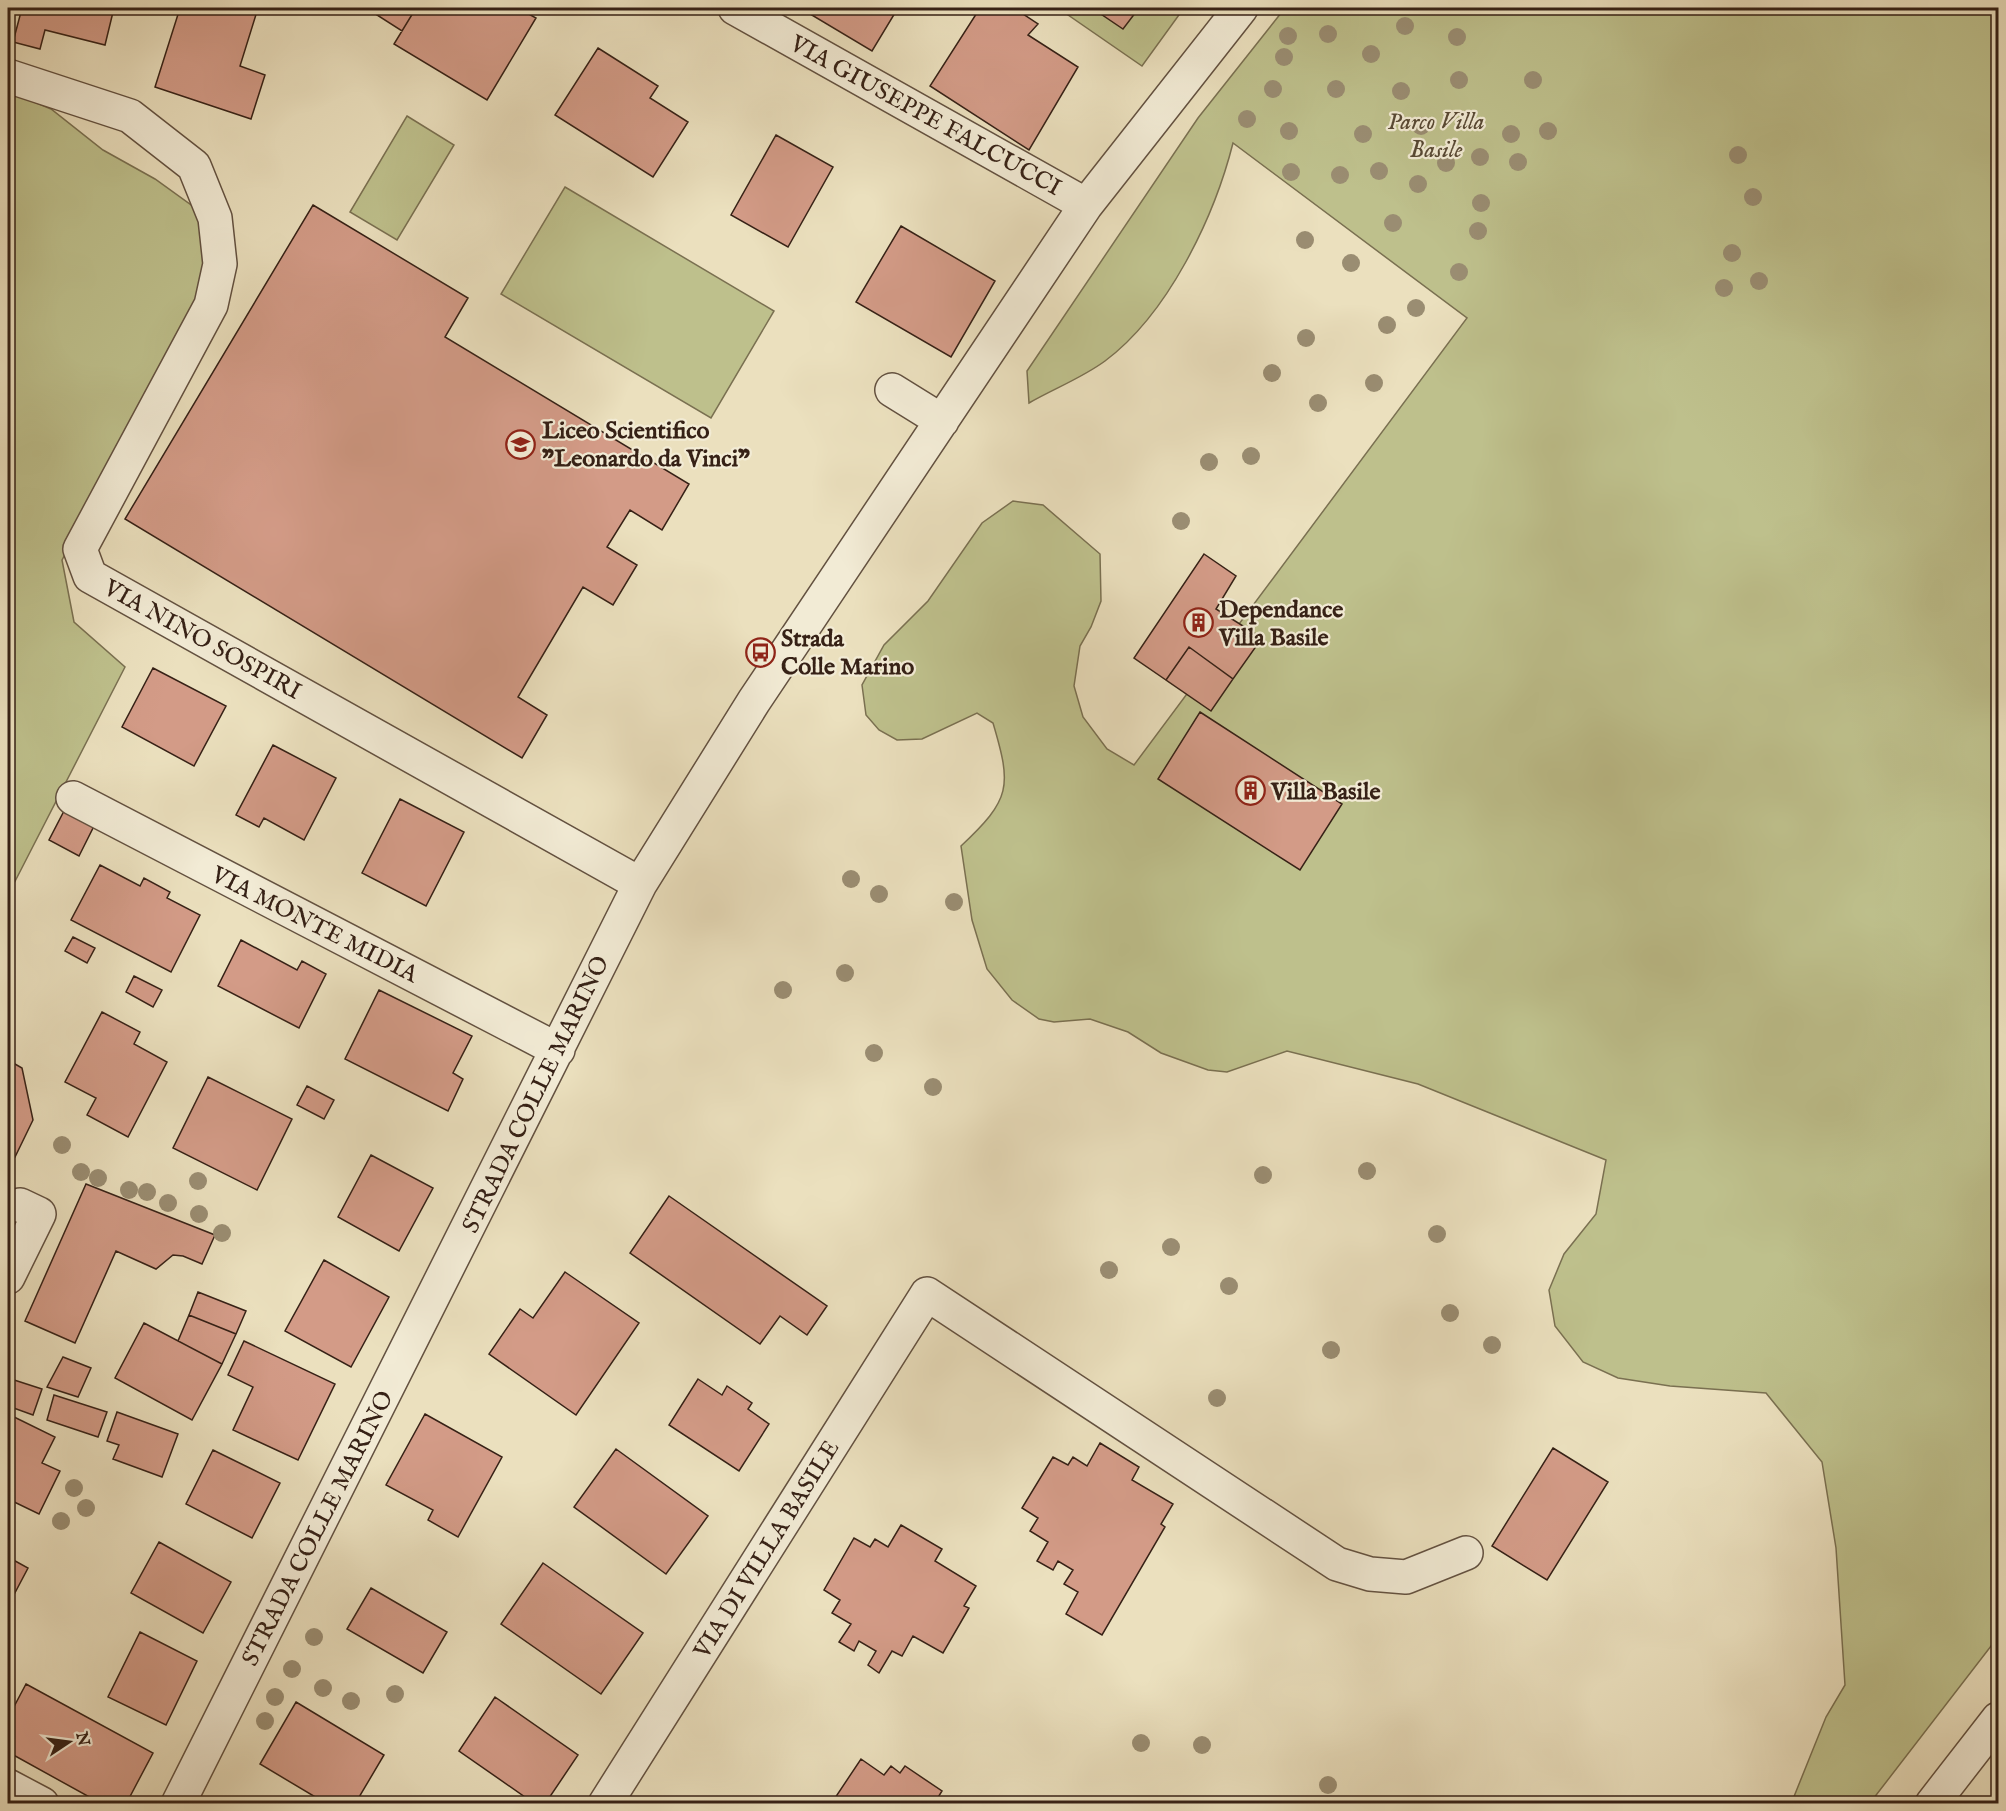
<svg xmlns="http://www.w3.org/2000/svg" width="2006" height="1811" font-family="'IM FELL English',serif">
  <rect width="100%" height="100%" fill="#ebe0be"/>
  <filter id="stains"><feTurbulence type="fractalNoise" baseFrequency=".00333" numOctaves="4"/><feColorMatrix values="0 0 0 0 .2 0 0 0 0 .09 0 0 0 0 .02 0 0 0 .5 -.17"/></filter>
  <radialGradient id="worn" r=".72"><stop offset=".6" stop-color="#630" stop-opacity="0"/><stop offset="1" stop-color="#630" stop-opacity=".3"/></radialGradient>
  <path fill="#bec08c" stroke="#7a7051" stroke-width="1.5" d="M 1058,8 L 1184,8 L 1142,66 Z
    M 1285,8 L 1998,8 L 1998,1637 L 1870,1803 L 1788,1803 L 1793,1799 L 1826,1717 L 1845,1685 L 1836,1548 L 1822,1462 L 1766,1393 L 1670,1386 L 1618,1378 L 1583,1362 L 1555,1326 L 1549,1290 L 1564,1254 L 1596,1214 L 1606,1160 L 1418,1084 L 1287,1051 L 1227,1072 L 1208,1070 L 1161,1053 L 1128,1032 L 1090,1019 L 1054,1022 L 1039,1019 L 1012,1000 L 987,969 L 972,920 L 961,846 C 1011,799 1012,787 993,723 L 977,713 L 922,739 L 897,740 L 879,730 L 866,715 L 862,685 L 884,645 L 928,601 L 982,523 L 1013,501 L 1043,505 L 1100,554 L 1101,601 L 1091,627 L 1080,646 L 1074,686 L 1083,717 L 1107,749 L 1134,765 L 1467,318 L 1233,143 C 1214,218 1168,314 1105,361 C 1082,378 1053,389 1029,403 L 1027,371 L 1198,118 Z
    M 8,91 L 51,109 L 103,150 L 155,179 L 198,210 L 211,280 L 187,332 L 62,560 L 74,622 L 125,667 L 8,895 Z
    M 407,116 L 454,145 L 397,240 L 350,212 Z
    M 565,187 L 774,311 L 711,418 L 501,294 Z"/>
  <path fill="#d39b87" stroke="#362116" stroke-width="1.5" d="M 22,8 L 114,8 L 105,45 L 45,30 L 40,49 L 13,42 Z
    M 180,8 L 258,8 L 240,66 L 265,75 L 251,119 L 155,87 Z
    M 366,8 L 416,8 L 402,31 Z
    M 416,8 L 518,8 L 536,18 L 487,100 L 394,44 Z
    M 800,8 L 898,8 L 872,51 Z
    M 980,8 L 1014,8 L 1038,24 L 1028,35 L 1078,67 L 1029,150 L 930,86 Z
    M 1092,8 L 1139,8 L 1123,29 Z
    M 598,48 L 658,86 L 650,98 L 688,122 L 653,177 L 555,115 Z
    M 776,135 L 833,167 L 788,247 L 731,215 Z
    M 313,205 L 468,298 L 445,337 L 689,484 L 662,530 L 630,510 L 607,547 L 637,565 L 613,605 L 583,587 L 518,697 L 547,715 L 522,758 L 125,519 Z
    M 901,226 L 995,281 L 951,357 L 856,302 Z
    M 1204,554 L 1236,576 L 1216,609 L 1262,638 L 1233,679 L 1189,647 L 1166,680 L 1134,658 Z
    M 1189,647 L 1233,679 L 1211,711 L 1166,680 Z
    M 153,668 L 226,706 L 194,766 L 122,727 Z
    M 1200,712 L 1342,804 L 1300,870 L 1158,779 Z
    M 273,745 L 336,778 L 304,840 L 264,818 L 259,827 L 236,815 Z
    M 400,799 L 464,832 L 426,906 L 362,873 Z
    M 64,811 L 94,826 L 79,856 L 49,840 Z
    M 100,865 L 140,886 L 144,878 L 170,892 L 167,898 L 200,915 L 171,972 L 71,920 Z
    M 73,937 L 95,948 L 87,963 L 65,951 Z
    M 241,940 L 297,970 L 302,961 L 326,974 L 299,1028 L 218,986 Z
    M 134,976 L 162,990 L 153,1007 L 126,992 Z
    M 379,990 L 472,1036 L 453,1073 L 463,1079 L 448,1111 L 345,1059 Z
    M 102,1012 L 140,1032 L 134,1044 L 167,1062 L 128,1137 L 87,1115 L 96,1098 L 65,1082 Z
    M 8,1060 L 22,1068 L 33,1120 L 15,1157 L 8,1154 Z
    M 208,1077 L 292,1119 L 257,1190 L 173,1148 Z
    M 307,1086 L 334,1100 L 324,1119 L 297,1105 Z
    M 371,1155 L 433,1188 L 399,1251 L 338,1217 Z
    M 86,1184 L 215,1235 L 202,1264 L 183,1256 L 173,1255 L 156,1269 L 116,1251 L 75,1343 L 25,1321 Z
    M 669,1196 L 827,1306 L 807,1335 L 780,1316 L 760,1344 L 630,1253 Z
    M 324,1260 L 389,1297 L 351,1367 L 285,1331 Z
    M 565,1272 L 639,1323 L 576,1415 L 489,1354 L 520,1309 L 533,1318 Z
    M 198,1292 L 246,1311 L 236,1334 L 189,1315 Z
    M 189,1315 L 236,1334 L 222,1364 L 178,1341 Z
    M 144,1323 L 222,1364 L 192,1420 L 115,1378 Z
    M 244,1341 L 335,1384 L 298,1460 L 233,1430 L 253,1387 L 228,1375 Z
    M 63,1357 L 91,1368 L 78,1397 L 47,1387 Z
    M 8,1378 L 42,1389 L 33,1415 L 8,1406 Z
    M 698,1379 L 722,1395 L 727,1386 L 752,1403 L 748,1409 L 769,1424 L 739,1471 L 669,1425 Z
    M 54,1395 L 107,1412 L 98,1437 L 47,1420 Z
    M 117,1412 L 178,1434 L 162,1477 L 113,1459 L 119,1445 L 107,1441 Z
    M 8,1414 L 55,1437 L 42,1463 L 60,1471 L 39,1514 L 8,1499 Z
    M 425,1414 L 502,1457 L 458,1537 L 428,1520 L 433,1510 L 386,1485 Z
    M 1100,1443 L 1139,1467 L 1132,1480 L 1173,1504 L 1161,1524 L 1165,1527 L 1102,1635 L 1066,1614 L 1078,1592 L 1064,1584 L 1073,1570 L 1058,1561 L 1053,1570 L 1037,1561 L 1048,1542 L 1030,1531 L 1038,1518 L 1022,1508 L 1053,1457 L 1068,1465 L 1073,1457 L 1087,1466 Z
    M 1553,1448 L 1608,1482 L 1547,1580 L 1492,1546 Z
    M 616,1449 L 708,1516 L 666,1574 L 574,1507 Z
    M 213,1450 L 280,1483 L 252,1538 L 186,1504 Z
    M 901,1525 L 942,1549 L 935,1561 L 976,1586 L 964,1606 L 969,1608 L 943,1653 L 913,1636 L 902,1656 L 892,1651 L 879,1673 L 868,1665 L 876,1651 L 859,1641 L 854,1651 L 839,1642 L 851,1624 L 832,1613 L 840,1600 L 824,1590 L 854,1538 L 870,1547 L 875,1539 L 888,1547 Z
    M 159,1542 L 231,1582 L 203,1633 L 131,1593 Z
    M 8,1557 L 28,1568 L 8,1606 Z
    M 543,1563 L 643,1633 L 601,1694 L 501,1624 Z
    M 371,1588 L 447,1632 L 423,1673 L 347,1629 Z
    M 140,1632 L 197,1661 L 166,1725 L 108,1697 Z
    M 26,1684 L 153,1753 L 126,1804 L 102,1804 L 8,1752 L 8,1718 Z
    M 495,1697 L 578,1755 L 545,1804 L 535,1804 L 459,1751 Z
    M 296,1702 L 384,1755 L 355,1804 L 344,1804 L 335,1799 L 333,1804 L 327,1804 L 260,1764 Z
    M 861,1759 L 884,1775 L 891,1766 L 900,1773 L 905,1766 L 942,1791 L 934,1804 L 831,1804 Z"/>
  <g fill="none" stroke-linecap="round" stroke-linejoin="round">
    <defs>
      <path id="minor" d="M 735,8 L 1086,205
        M 8,76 L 130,116 L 194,166 L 215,218 L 220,264 L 211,305 L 80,549 L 90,576 L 640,884
        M 892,390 L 942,421
        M 73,798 L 558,1050
        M 8,1277 L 39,1214 L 20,1205
        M 8,1786 L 42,1804
        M 178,1804 L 640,884 L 754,701 L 1086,205 L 1241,8
        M 605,1804 L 927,1294 L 1337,1564 L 1370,1574 L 1406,1577 L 1466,1553
        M 1932,1804 L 1998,1719"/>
    </defs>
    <use href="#minor" stroke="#635140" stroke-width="36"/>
    <use href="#minor" stroke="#f2ebd5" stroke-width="33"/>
  </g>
  <g fill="#9a8d72">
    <circle cx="1405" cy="26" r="9"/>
    <circle cx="1328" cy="34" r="9"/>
    <circle cx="1288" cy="36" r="9"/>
    <circle cx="1457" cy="37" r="9"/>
    <circle cx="1371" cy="54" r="9"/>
    <circle cx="1284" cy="57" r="9"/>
    <circle cx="1459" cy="80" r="9"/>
    <circle cx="1533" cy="80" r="9"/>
    <circle cx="1273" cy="89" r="9"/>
    <circle cx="1336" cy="89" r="9"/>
    <circle cx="1401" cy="91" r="9"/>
    <circle cx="1247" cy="119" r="9"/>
    <circle cx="1421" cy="126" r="9"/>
    <circle cx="1289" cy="131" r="9"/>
    <circle cx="1548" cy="131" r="9"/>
    <circle cx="1363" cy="134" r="9"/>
    <circle cx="1511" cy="134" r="9"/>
    <circle cx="1738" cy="155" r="9"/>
    <circle cx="1480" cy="157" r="9"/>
    <circle cx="1518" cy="162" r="9"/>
    <circle cx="1446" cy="163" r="9"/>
    <circle cx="1379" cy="171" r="9"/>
    <circle cx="1291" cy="172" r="9"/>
    <circle cx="1340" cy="175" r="9"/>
    <circle cx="1418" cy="184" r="9"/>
    <circle cx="1753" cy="197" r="9"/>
    <circle cx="1481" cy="203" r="9"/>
    <circle cx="1393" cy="223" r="9"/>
    <circle cx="1478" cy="231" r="9"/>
    <circle cx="1305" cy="240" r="9"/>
    <circle cx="1732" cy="253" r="9"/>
    <circle cx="1351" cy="263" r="9"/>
    <circle cx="1459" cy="272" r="9"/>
    <circle cx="1759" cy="281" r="9"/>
    <circle cx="1724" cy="288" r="9"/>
    <circle cx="1416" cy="308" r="9"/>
    <circle cx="1387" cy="325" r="9"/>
    <circle cx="1306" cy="338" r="9"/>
    <circle cx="1272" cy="373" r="9"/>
    <circle cx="1374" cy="383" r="9"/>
    <circle cx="1318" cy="403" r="9"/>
    <circle cx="1251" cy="456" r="9"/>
    <circle cx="1209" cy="462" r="9"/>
    <circle cx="1181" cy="521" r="9"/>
    <circle cx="851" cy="879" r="9"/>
    <circle cx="879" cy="894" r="9"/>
    <circle cx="954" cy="902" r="9"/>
    <circle cx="845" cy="973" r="9"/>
    <circle cx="783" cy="990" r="9"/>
    <circle cx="874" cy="1053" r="9"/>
    <circle cx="933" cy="1087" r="9"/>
    <circle cx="62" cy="1145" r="9"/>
    <circle cx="1367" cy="1171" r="9"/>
    <circle cx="81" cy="1172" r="9"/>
    <circle cx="1263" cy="1175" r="9"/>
    <circle cx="98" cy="1178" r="9"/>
    <circle cx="198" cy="1181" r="9"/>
    <circle cx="129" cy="1190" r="9"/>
    <circle cx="147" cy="1192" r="9"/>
    <circle cx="168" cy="1203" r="9"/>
    <circle cx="199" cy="1214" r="9"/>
    <circle cx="222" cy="1233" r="9"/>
    <circle cx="1437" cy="1234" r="9"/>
    <circle cx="1171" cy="1247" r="9"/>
    <circle cx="1109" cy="1270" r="9"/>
    <circle cx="1229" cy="1286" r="9"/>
    <circle cx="1450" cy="1313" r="9"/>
    <circle cx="1492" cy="1345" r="9"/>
    <circle cx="1331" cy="1350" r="9"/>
    <circle cx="1217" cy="1398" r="9"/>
    <circle cx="74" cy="1488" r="9"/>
    <circle cx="86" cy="1508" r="9"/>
    <circle cx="61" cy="1521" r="9"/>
    <circle cx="314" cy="1637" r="9"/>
    <circle cx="292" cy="1669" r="9"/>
    <circle cx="323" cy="1688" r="9"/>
    <circle cx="395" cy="1694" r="9"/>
    <circle cx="275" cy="1697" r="9"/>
    <circle cx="351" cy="1701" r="9"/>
    <circle cx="265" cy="1721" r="9"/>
    <circle cx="1141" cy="1743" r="9"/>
    <circle cx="1202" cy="1745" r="9"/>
    <circle cx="1328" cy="1785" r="9"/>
  </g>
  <defs>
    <symbol id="school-ring" viewBox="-11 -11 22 22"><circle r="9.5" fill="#f2ebd5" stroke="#8f2418" stroke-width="1.5"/><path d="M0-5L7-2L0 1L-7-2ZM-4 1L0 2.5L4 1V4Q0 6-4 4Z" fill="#8f2418"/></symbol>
    <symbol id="building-ring" viewBox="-11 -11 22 22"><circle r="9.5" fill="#f2ebd5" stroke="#8f2418" stroke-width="1.5"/><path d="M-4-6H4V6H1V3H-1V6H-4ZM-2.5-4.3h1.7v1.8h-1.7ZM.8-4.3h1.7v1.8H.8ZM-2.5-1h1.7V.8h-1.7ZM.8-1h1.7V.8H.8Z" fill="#8f2418"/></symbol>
    <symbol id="bus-ring" viewBox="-11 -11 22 22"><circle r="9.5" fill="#f2ebd5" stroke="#8f2418" stroke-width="1.5"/><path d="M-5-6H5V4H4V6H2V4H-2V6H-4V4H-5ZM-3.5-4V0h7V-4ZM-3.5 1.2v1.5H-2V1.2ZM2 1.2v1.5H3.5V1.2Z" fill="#8f2418"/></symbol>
  </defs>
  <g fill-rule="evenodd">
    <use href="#school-ring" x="504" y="428" width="33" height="33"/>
    <use href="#building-ring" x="1182" y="606" width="33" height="33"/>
    <use href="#bus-ring" x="744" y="636" width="33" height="33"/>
    <use href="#building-ring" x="1234" y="774" width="33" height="33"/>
  </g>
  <g text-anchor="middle" stroke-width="4.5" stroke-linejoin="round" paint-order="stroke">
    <g font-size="24" fill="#362116" stroke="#f2ebd5">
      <text transform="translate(926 115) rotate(29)" y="8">VIA GIUSEPPE FALCUCCI</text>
      <text transform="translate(203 639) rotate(29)" y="8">VIA NINO SOSPIRI</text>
      <text transform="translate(315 924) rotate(27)" y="8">VIA MONTE MIDIA</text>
      <text transform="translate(535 1094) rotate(-64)" y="8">STRADA COLLE MARINO</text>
      <text transform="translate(317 1528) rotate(-63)" y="8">STRADA COLLE MARINO</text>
      <text transform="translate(766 1549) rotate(-58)" y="8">VIA DI VILLA BASILE</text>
    </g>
    <g font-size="24" font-style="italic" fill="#584934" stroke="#f2ebd5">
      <text x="1436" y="129">Parco Villa<tspan x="1436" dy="28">Basile</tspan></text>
    </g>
    <g font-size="24" font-weight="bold" fill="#362116" stroke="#f2ebd5" text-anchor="start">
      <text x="542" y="438">Liceo Scientifico<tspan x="542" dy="28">"Leonardo da Vinci"</tspan></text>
      <text x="1219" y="617">Dependance<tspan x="1219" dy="28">Villa Basile</tspan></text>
      <text x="781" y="646">Strada<tspan x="781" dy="28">Colle Marino</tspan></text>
      <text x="1271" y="799">Villa Basile</text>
    </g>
  </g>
  <rect width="2006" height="1811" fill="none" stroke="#ebe0be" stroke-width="30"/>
  <rect x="9" y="9" width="1988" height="1793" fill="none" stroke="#362116" stroke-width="3"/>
  <rect x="15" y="15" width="1976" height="1781" fill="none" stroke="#362116" stroke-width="1.5"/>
  <g transform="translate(69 1742) rotate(77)" stroke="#f2ebd5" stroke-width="4.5" paint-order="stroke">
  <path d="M0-4.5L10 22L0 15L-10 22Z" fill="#362116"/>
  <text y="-9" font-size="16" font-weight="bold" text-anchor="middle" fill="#362116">N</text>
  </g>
  <rect width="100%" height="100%" filter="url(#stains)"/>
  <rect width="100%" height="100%" fill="url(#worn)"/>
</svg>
